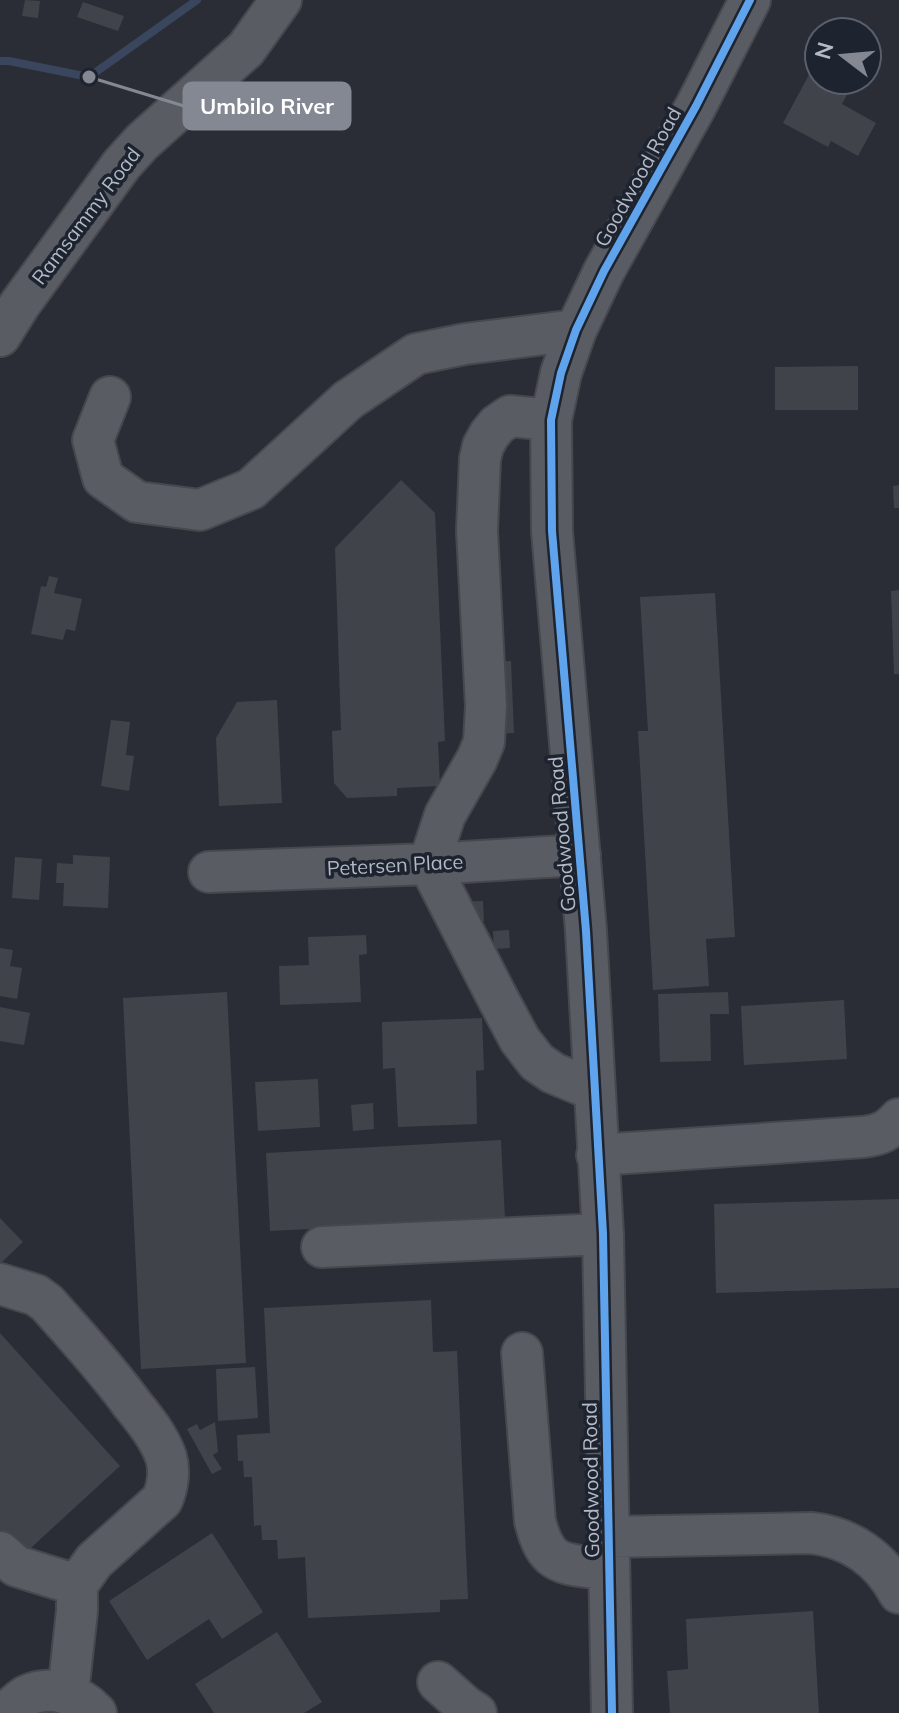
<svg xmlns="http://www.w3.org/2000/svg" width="899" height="1713" font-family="Mulish,sans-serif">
  <rect width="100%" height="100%" fill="#2a2d35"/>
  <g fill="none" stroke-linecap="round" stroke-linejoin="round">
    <path stroke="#3a465d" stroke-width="8" d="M 0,61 L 9,61 L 89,77 L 197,0"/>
  </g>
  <path fill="#40434a" d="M 25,0 L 40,1 L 38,18 L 22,16 Z
    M 83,2 L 124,16 L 118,31 L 77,17 Z
    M 840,17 L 878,38 L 867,58 L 867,32 L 832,32 Z
    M 819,56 L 819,80 L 855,80 L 842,104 L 876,123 L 858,156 L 831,141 L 828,147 L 783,123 Z
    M 858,366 L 858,410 L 775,410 L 775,367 Z
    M 401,480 L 435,513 L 445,741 L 438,742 L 440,786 L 397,788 L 397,796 L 347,798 L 334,783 L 332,731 L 341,730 L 335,548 Z
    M 899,485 L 899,508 L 894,508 L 893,486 Z
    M 49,576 L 58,578 L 54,593 L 82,599 L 75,631 L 66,629 L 63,640 L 31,634 L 41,586 L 46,587 Z
    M 899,590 L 899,674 L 894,674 L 891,591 Z
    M 715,593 L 735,937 L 706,939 L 709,986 L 653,990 L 638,731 L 648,731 L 640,597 Z
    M 511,661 L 514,733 L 488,734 L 485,662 Z
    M 277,700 L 282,803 L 219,806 L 216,738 L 237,702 Z
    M 111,720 L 130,722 L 126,755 L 134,756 L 129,791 L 101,786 Z
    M 73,855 L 110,857 L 108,908 L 63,906 L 64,883 L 56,883 L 57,863 L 73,864 Z
    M 15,857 L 42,859 L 39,900 L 12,898 Z
    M 483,901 L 484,921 L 455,922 L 454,902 Z
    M 509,930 L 510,948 L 494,949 L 493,931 Z
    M 366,935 L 367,954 L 359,955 L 361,1002 L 280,1005 L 279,966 L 309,965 L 308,937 Z
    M 0,948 L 13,950 L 10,966 L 22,968 L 17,999 L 0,996 Z
    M 227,992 L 246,1363 L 141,1369 L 123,998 Z
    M 728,992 L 729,1014 L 710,1014 L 711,1061 L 660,1062 L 658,994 Z
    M 844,1000 L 847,1059 L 744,1065 L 741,1006 Z
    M 0,1007 L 30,1013 L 24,1045 L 0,1041 Z
    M 482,1018 L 484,1070 L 476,1071 L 477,1124 L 398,1127 L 395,1068 L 383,1069 L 382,1022 Z
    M 318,1079 L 320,1127 L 258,1131 L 255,1082 Z
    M 373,1103 L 374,1129 L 353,1131 L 351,1105 Z
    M 501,1140 L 505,1219 L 270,1231 L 266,1153 Z
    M 899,1199 L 899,1288 L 716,1293 L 714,1204 Z
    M 0,1218 L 23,1242 L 0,1264 Z
    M 431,1300 L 433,1352 L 457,1351 L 468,1599 L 440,1600 L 440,1612 L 308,1618 L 305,1557 L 278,1559 L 277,1540 L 262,1540 L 261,1525 L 254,1526 L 252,1477 L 244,1477 L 243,1461 L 238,1461 L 237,1435 L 270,1433 L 264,1308 Z
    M 0,1333 L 120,1466 L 21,1557 L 0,1534 Z
    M 255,1367 L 258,1418 L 218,1421 L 216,1369 Z
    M 215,1422 L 218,1452 L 213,1455 L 222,1469 L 212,1474 L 187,1429 L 197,1424 L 200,1430 Z
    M 212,1533 L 263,1612 L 222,1639 L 209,1619 L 147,1660 L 109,1601 Z
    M 813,1611 L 819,1713 L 670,1713 L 667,1671 L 688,1669 L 686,1619 Z
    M 277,1632 L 322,1702 L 304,1713 L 214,1713 L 195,1684 Z"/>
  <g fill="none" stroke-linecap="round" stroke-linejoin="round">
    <defs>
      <path id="minor" d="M 0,336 L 20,304 L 122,164 L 142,142 L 246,49 L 281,0
        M 110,397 L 93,440 L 103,478 L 137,502 L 200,510 L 251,489 L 348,400 L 416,354 L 465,344 L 576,330
        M 551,420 L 510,416 L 497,425 L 489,435 L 483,446 L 480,459 L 477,531 L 486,706 L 484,742 L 477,759 L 445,815 L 429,864 L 497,997 L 520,1040 L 537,1062 L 553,1073 L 594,1090
        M 209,872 L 429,864 L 580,855
        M 597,1155 L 863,1137 C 880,1135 888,1131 899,1119
        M 322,1247 L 603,1234
        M 0,1284 L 36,1295 L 47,1303 C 76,1336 106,1368 132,1404 C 145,1420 159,1437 166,1457 C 170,1470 168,1487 162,1500 L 94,1561 L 77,1585 L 77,1611 L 68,1693
        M 522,1353 L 535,1521 C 547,1569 564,1563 608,1570
        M 608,1537 L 811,1533 C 850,1537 881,1559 899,1593
        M 0,1552 L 16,1566 L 77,1585
        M 438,1682 L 465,1706 L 476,1713
        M 6,1713 C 12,1708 19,1700 26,1696 C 51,1684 78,1694 96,1713
        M 612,1713 L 603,1234 L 586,931 L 552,531 L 551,420 L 561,373 L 576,330 L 604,271 L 696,106 L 750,0"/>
    </defs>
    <use href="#minor" stroke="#46484e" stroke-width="44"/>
    <use href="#minor" stroke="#595c63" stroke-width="40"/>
    <defs>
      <path id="cycleway" d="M 612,1713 L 603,1234 L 586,931 L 552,531 L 551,420 L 561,373 L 576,330 L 604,271 L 696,106 L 750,0"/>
    </defs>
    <use href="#cycleway" stroke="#1d232f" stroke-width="13"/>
    <use href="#cycleway" stroke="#60a3ed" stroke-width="8"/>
  </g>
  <g text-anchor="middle" stroke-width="7" stroke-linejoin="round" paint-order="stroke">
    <g font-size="20" fill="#b3b9c5" stroke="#1d232f">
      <text transform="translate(638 177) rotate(-61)" y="7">Goodwood Road</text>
      <text transform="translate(86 216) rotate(-53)" y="7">Ramsammy Road</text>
      <text transform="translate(562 834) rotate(-95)" y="7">Goodwood Road</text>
      <text transform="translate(395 865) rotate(-3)" y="7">Petersen Place</text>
      <text transform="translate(591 1480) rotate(-91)" y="7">Goodwood Road</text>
    </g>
  </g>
  <path fill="none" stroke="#838893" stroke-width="3" d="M89 77L184 106"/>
  <circle fill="#838893" stroke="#1d232f" stroke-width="3" cx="89" cy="77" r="8"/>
  <rect fill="#838893" stroke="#838893" stroke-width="3" x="184" y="83" width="166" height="46" rx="8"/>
  <g font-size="22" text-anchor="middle" font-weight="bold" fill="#fff">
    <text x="267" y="114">Umbilo River</text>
  </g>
  <g transform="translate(843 56) rotate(286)"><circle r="38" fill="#1d232f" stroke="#595f6b" stroke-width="2"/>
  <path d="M0-6L14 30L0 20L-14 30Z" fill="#838893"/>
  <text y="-12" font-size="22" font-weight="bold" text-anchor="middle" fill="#b3b9c5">N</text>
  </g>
</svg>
